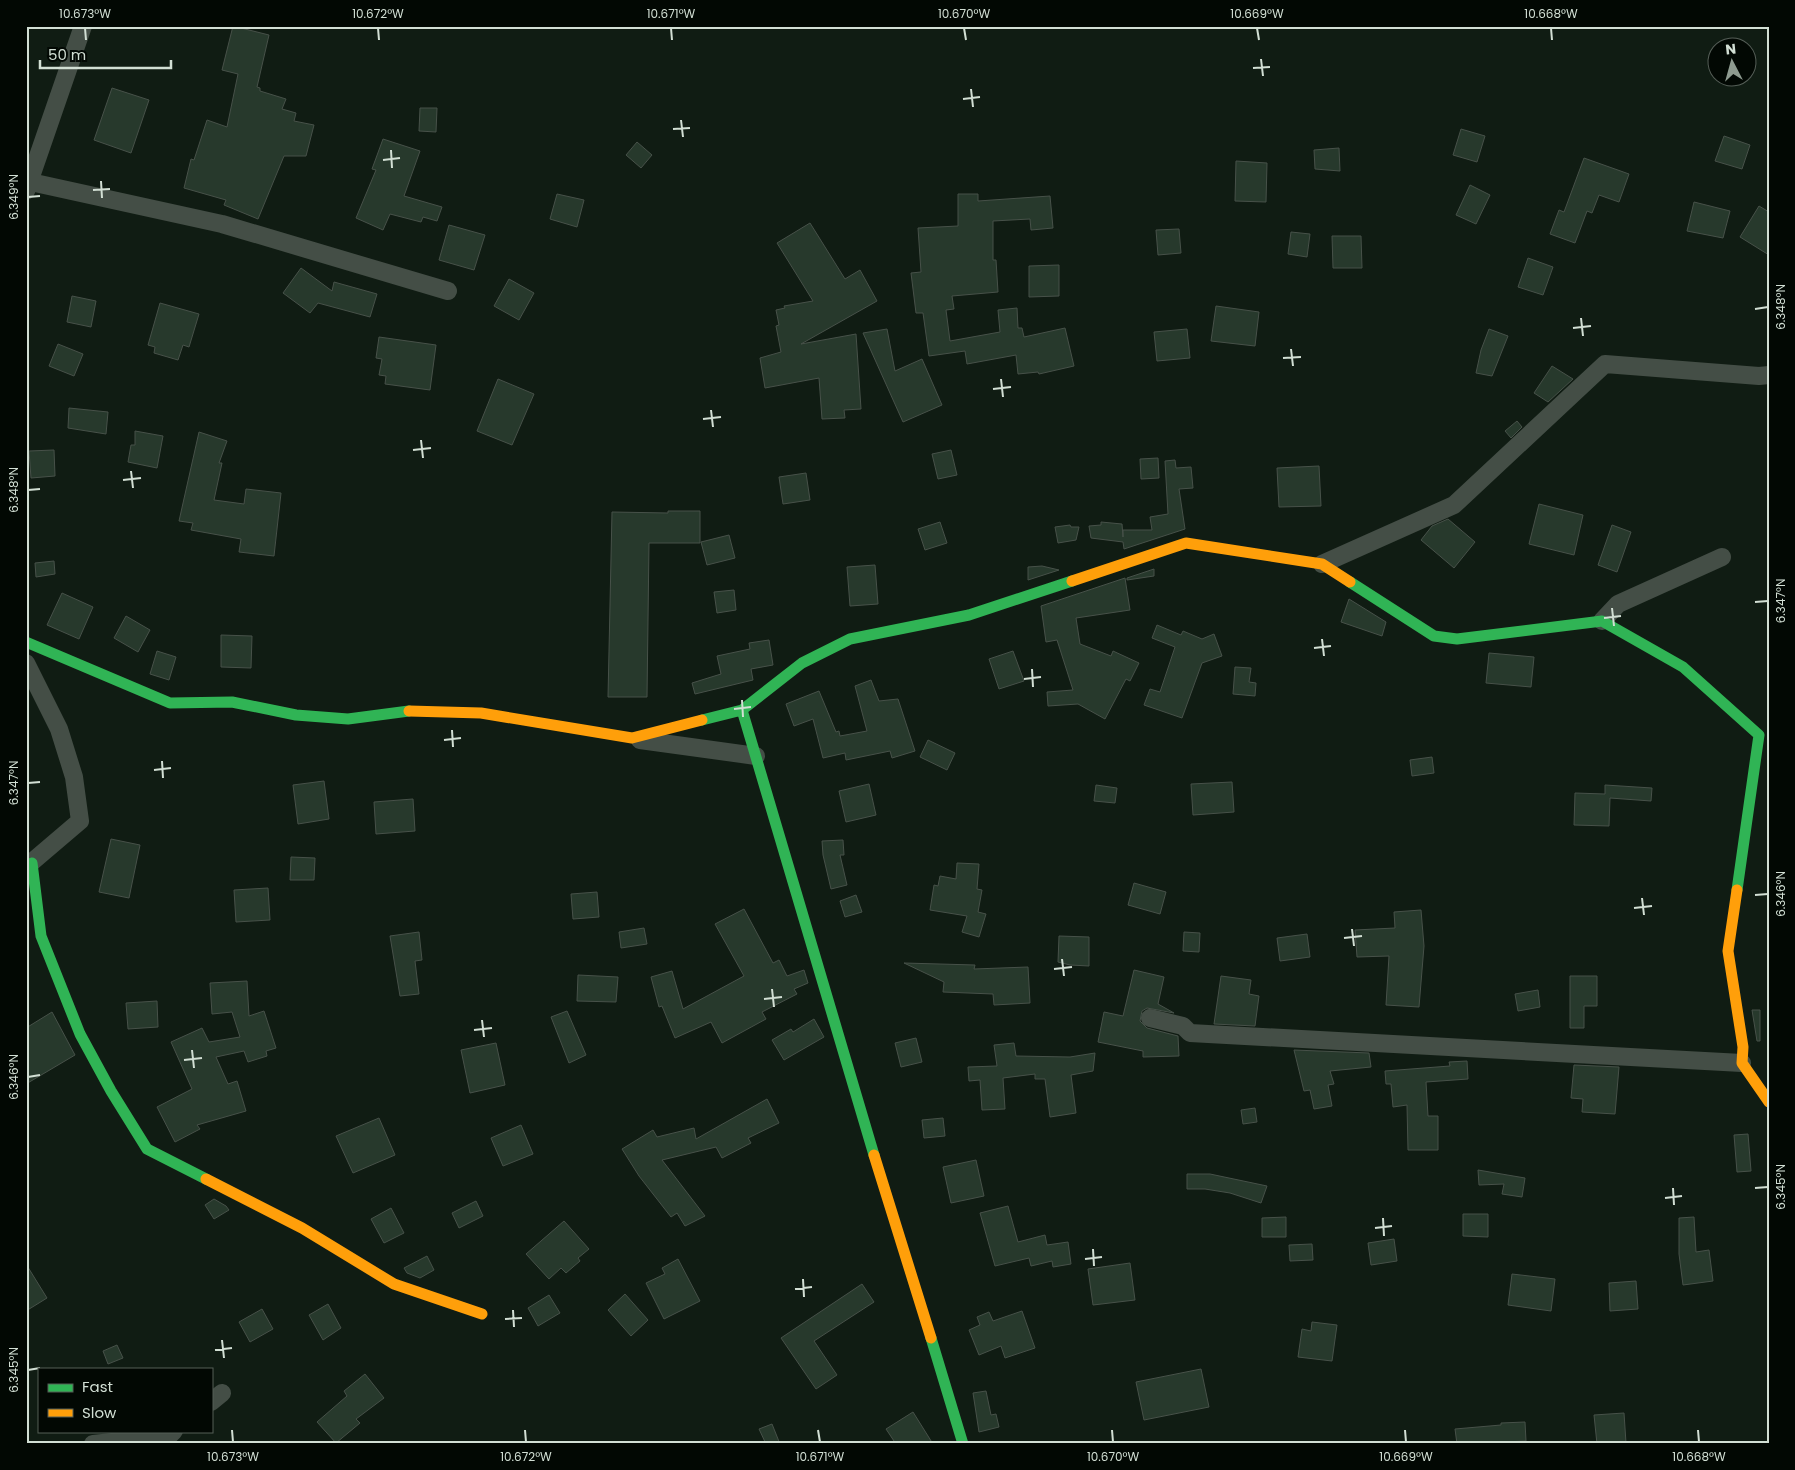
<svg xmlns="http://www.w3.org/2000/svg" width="1795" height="1470" font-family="Poppins,sans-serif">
  <rect width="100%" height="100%" fill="#101c13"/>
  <path fill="#27392c" stroke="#475149" d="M 233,26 L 269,35 L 257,87 L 260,88 L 260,91 L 286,99 L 282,109 L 296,113 L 294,121 L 314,125 L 306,156 L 284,156 L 258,219 L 224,205 L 226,200 L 184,188 L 191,159 L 194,160 L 207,120 L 227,127 L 238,74 L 222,70 Z
    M 112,88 L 149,100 L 131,153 L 94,140 Z
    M 420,108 L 437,108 L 436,132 L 419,131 Z
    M 1461,129 L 1485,136 L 1477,162 L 1453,155 Z
    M 1724,136 L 1750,145 L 1742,169 L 1715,161 Z
    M 383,139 L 420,151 L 404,196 L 442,207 L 437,221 L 423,217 L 421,222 L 390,214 L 383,230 L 356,218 L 376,170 L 372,169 Z
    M 637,142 L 652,155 L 641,168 L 626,155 Z
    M 1339,148 L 1340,171 L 1315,169 L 1314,150 Z
    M 1584,158 L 1629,174 L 1619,202 L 1599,195 L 1592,213 L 1587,211 L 1575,243 L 1550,234 L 1559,210 L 1564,212 Z
    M 1236,161 L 1267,163 L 1266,202 L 1235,201 Z
    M 1470,185 L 1490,195 L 1476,224 L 1456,215 Z
    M 557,194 L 584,200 L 577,227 L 550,219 Z
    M 958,194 L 978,194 L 978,201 L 1050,196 L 1053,228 L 1031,230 L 1030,219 L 993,221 L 993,260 L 996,260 L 998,292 L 952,296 L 954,309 L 946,310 L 950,341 L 1000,332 L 998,310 L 1017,308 L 1018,328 L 1022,328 L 1024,337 L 1065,328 L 1074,366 L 1039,374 L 1038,372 L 1018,374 L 1016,355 L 967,364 L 965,351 L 929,356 L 923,313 L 916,313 L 911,273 L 921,272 L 918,228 L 958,226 Z
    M 1694,202 L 1730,211 L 1723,238 L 1687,231 Z
    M 1759,206 L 1769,212 L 1769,255 L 1740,237 Z
    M 810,223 L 845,279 L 860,270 L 877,301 L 801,344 L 856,334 L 861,409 L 844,410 L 845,418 L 822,419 L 819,378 L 765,388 L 760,358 L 781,352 L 776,326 L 779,325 L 776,310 L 785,308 L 784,306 L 813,301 L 777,243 Z
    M 449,225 L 485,235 L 474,270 L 439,260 Z
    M 1179,229 L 1181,253 L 1158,255 L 1156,230 Z
    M 1291,232 L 1310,234 L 1307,257 L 1288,254 Z
    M 1332,236 L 1361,236 L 1362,268 L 1333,268 Z
    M 1528,258 L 1553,267 L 1543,295 L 1518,287 Z
    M 1059,265 L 1059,296 L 1029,297 L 1029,266 Z
    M 301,268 L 332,291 L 334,282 L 377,294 L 370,317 L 318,303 L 310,313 L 283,293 Z
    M 509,279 L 534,293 L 519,320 L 494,306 Z
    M 72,296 L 96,301 L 91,327 L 67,322 Z
    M 160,303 L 199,314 L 189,347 L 183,345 L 178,360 L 154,353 L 155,347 L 148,345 Z
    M 1216,306 L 1259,312 L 1255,346 L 1211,341 Z
    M 887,329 L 895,371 L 922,359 L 942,405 L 903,422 L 863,333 Z
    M 1187,329 L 1190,358 L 1157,361 L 1154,332 Z
    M 1489,329 L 1508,336 L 1492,376 L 1476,373 L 1481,350 Z
    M 379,337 L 436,345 L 430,390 L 385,384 L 386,376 L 379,375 L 382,359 L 376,358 Z
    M 58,344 L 83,354 L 74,376 L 49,366 Z
    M 1552,366 L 1573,379 L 1548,402 L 1534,393 Z
    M 498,379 L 534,394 L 512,445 L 477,431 Z
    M 69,408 L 108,412 L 106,434 L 68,428 Z
    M 1517,421 L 1522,427 L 1511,438 L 1505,431 Z
    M 135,431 L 163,436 L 157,468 L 128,462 L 131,445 L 135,445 Z
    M 199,432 L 227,441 L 219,463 L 222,463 L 214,500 L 244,504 L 246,489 L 281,493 L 274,556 L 239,552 L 241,539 L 191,530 L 193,523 L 179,521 Z
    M 54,450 L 55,476 L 31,478 L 29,451 Z
    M 951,450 L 957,475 L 938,479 L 932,454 Z
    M 1158,458 L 1159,478 L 1141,479 L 1140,459 Z
    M 1175,460 L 1176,468 L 1191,467 L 1193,488 L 1179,489 L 1185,529 L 1124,549 L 1123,542 L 1091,538 L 1089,526 L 1101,525 L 1101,522 L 1122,524 L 1123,537 L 1123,530 L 1152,530 L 1150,517 L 1168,514 L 1165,461 Z
    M 1319,466 L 1321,506 L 1279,507 L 1277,468 Z
    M 806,473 L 810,500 L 783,504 L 779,477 Z
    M 1539,504 L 1583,515 L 1574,555 L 1529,544 Z
    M 668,511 L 700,511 L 700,543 L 649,543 L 647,697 L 608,697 L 612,512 L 668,513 Z
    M 1448,519 L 1475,542 L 1454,568 L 1421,540 L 1432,526 Z
    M 940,522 L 947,543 L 925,550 L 918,529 Z
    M 1070,525 L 1071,527 L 1079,527 L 1076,540 L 1058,543 L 1055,527 Z
    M 1612,525 L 1631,532 L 1617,572 L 1598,565 Z
    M 729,535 L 735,558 L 707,565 L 701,542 Z
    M 54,561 L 55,574 L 36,577 L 35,563 Z
    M 875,565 L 878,604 L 850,606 L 847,567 Z
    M 1028,567 L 1042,566 L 1059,570 L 1028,580 Z
    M 1154,569 L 1154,576 L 1127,580 L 1127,578 Z
    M 1125,578 L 1130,610 L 1076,618 L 1080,644 L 1111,656 L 1113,651 L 1139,663 L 1130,681 L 1126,679 L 1105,719 L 1078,704 L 1048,706 L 1047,692 L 1073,690 L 1057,640 L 1046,642 L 1041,606 Z
    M 734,590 L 736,610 L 717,613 L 714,592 Z
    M 62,593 L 93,607 L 79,639 L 47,625 Z
    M 1349,599 L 1386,622 L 1382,636 L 1341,622 Z
    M 126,616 L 150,630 L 138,652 L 114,638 Z
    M 1157,625 L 1181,635 L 1183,631 L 1202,639 L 1214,634 L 1222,656 L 1202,663 L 1182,718 L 1144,705 L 1150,689 L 1160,692 L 1175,647 L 1152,638 Z
    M 221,635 L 252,636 L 251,668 L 221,667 Z
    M 769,640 L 773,665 L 751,669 L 753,680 L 695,694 L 692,683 L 721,674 L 717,656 L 750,649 L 749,643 Z
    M 157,651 L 176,657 L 169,680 L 150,674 Z
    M 1013,651 L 1024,681 L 999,689 L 989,659 Z
    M 1489,653 L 1534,657 L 1531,687 L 1486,683 Z
    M 1235,667 L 1251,668 L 1249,682 L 1256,683 L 1255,696 L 1233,694 Z
    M 871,680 L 879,701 L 898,699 L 915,751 L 892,758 L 890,751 L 846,760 L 845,753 L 823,758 L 813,719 L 794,726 L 786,704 L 819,691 L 836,732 L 839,731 L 840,736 L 867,731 L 855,686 Z
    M 928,740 L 955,753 L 947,770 L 920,757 Z
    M 1432,757 L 1434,773 L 1412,776 L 1410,760 Z
    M 324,781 L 329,819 L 298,824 L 293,785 Z
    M 1232,782 L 1234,812 L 1193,815 L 1191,784 Z
    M 869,784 L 876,815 L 846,822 L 839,791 Z
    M 1096,785 L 1117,788 L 1115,803 L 1094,801 Z
    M 1605,785 L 1652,788 L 1651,801 L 1610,798 L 1609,826 L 1574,825 L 1575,793 L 1605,794 Z
    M 413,799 L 415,831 L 376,834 L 374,802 Z
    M 111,839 L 140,845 L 129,898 L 99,892 Z
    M 843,840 L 844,855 L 840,855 L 847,885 L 831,889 L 823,855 L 822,841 Z
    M 291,857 L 315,858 L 314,880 L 290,880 Z
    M 957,863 L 979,864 L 977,889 L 982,890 L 978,912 L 986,914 L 979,937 L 962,932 L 967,916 L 930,910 L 934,885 L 938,886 L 940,876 L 956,879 Z
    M 1134,883 L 1166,892 L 1160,914 L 1128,905 Z
    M 268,888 L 270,920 L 236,922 L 234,890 Z
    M 597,892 L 599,917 L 573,919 L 571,894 Z
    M 856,895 L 862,912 L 845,917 L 840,901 Z
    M 744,909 L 773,963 L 779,960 L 787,976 L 804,970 L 808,983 L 794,989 L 797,994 L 762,1012 L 766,1019 L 722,1043 L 711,1022 L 675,1038 L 662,1006 L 659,1007 L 651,977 L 672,971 L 683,1009 L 744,976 L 715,924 Z
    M 1421,910 L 1424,946 L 1419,1007 L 1386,1005 L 1389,956 L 1357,957 L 1355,930 L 1395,928 L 1394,912 Z
    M 644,928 L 647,944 L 621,948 L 619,932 Z
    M 419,932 L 422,960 L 415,961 L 419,994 L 400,996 L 390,936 Z
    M 1184,932 L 1200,933 L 1199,952 L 1183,951 Z
    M 1307,934 L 1310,957 L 1280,961 L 1277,938 Z
    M 1059,936 L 1089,937 L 1089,966 L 1070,965 L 1058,962 Z
    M 904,963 L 975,965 L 974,969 L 1028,967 L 1030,1003 L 994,1005 L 993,994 L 943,992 L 944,982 Z
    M 1134,970 L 1164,977 L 1158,1004 L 1174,1013 L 1147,1008 L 1142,1011 L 1140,1021 L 1147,1028 L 1178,1036 L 1179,1056 L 1143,1057 L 1143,1051 L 1098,1042 L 1104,1012 L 1123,1016 Z
    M 578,975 L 618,977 L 616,1002 L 577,1001 Z
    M 1221,976 L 1251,980 L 1249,994 L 1259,996 L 1255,1026 L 1214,1024 Z
    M 1570,976 L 1597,976 L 1597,1006 L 1584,1006 L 1584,1028 L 1570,1028 Z
    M 247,981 L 249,1016 L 264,1011 L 276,1048 L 266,1051 L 267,1056 L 248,1062 L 244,1051 L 216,1057 L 228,1084 L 237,1081 L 246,1111 L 197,1125 L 200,1129 L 175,1142 L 157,1107 L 192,1089 L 171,1042 L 202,1028 L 209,1042 L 240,1037 L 232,1012 L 212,1014 L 210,983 Z
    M 1538,990 L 1540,1007 L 1518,1011 L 1515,994 Z
    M 157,1001 L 158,1027 L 128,1029 L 126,1003 Z
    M 1752,1010 L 1760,1010 L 1760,1041 L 1757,1041 Z
    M 567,1011 L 586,1055 L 569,1063 L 551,1017 Z
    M 52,1012 L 75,1055 L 26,1084 L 26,1028 Z
    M 814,1019 L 824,1037 L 784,1060 L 772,1040 L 791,1029 L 793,1032 Z
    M 916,1038 L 922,1062 L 901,1067 L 895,1043 Z
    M 496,1043 L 505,1085 L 470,1093 L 461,1050 Z
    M 1014,1043 L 1016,1056 L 1070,1057 L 1095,1053 L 1093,1071 L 1071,1075 L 1076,1113 L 1050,1117 L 1045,1079 L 1035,1079 L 1035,1074 L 1003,1078 L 1005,1109 L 982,1110 L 980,1080 L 969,1081 L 968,1067 L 997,1066 L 994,1045 Z
    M 1294,1050 L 1369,1053 L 1371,1067 L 1330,1071 L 1334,1084 L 1328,1085 L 1332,1106 L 1314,1109 L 1310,1090 L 1304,1091 Z
    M 1467,1061 L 1468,1079 L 1426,1082 L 1428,1116 L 1438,1116 L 1438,1150 L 1408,1150 L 1407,1105 L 1393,1107 L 1391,1084 L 1386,1084 L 1385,1071 L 1450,1066 L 1449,1062 Z
    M 1574,1065 L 1619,1067 L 1615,1114 L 1582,1112 L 1583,1099 L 1571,1098 Z
    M 767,1099 L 779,1123 L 748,1138 L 751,1143 L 722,1158 L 716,1147 L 662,1160 L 705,1216 L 685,1226 L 677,1213 L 671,1217 L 639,1176 L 622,1149 L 653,1130 L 657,1137 L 694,1128 L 696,1139 Z
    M 1255,1108 L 1257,1122 L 1243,1124 L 1241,1110 Z
    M 379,1118 L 395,1155 L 353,1173 L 336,1136 Z
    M 943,1118 L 945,1136 L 924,1138 L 922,1120 Z
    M 521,1125 L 533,1154 L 503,1166 L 491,1138 Z
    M 1748,1134 L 1751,1171 L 1737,1172 L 1734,1135 Z
    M 976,1160 L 984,1196 L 951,1203 L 943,1167 Z
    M 1478,1170 L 1525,1178 L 1522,1197 L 1502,1194 L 1504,1184 L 1479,1185 Z
    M 1187,1174 L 1210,1174 L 1267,1186 L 1261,1203 L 1230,1193 L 1205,1189 L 1187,1189 Z
    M 214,1199 L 226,1206 L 229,1210 L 214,1219 L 205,1205 Z
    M 476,1201 L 483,1216 L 459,1228 L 452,1213 Z
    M 1008,1206 L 1018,1242 L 1045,1235 L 1047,1245 L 1068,1242 L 1071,1264 L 1053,1267 L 1052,1261 L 1031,1266 L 1029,1258 L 995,1266 L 980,1213 Z
    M 391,1208 L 404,1233 L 384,1243 L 371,1219 Z
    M 1463,1214 L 1488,1214 L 1488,1237 L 1463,1236 Z
    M 1286,1217 L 1286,1237 L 1262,1237 L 1262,1218 Z
    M 1694,1217 L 1696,1252 L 1709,1250 L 1713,1281 L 1683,1285 L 1679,1254 L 1679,1218 Z
    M 564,1221 L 589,1249 L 578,1258 L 580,1261 L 566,1273 L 561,1268 L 549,1279 L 526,1254 Z
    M 1394,1239 L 1397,1261 L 1371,1265 L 1368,1243 Z
    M 1312,1244 L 1313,1260 L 1290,1261 L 1289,1245 Z
    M 427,1256 L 434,1270 L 420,1278 L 407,1273 L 404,1268 Z
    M 678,1259 L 700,1301 L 664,1319 L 646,1283 L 665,1274 L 662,1268 Z
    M 1130,1263 L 1135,1300 L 1093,1305 L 1088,1269 Z
    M 26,1264 L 47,1298 L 26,1311 Z
    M 1512,1274 L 1555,1279 L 1551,1311 L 1508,1305 Z
    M 1636,1281 L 1638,1309 L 1610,1311 L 1609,1283 Z
    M 862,1284 L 874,1302 L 814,1341 L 837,1375 L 816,1389 L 781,1338 Z
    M 625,1294 L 648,1320 L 631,1336 L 608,1310 Z
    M 549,1295 L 560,1313 L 538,1326 L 528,1308 Z
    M 328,1304 L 341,1328 L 323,1340 L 309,1315 Z
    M 262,1309 L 273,1329 L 250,1342 L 239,1322 Z
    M 1022,1311 L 1035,1348 L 1005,1358 L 1001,1346 L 979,1355 L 969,1330 L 980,1325 L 977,1317 L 989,1312 L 993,1321 Z
    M 1312,1322 L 1337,1325 L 1332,1361 L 1298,1357 L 1302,1329 L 1311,1331 Z
    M 117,1345 L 123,1358 L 108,1364 L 103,1351 Z
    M 1201,1369 L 1209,1407 L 1144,1420 L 1136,1382 Z
    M 365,1374 L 384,1398 L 356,1419 L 360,1423 L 336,1443 L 317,1422 L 347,1396 L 344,1391 Z
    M 986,1391 L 991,1415 L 996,1414 L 999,1427 L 979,1432 L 973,1393 Z
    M 913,1412 L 933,1444 L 896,1444 L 886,1429 Z
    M 1624,1413 L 1626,1443 L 1597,1444 L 1594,1415 Z
    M 1525,1422 L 1526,1441 L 1457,1444 L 1455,1429 L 1501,1425 L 1501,1423 Z
    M 772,1424 L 780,1444 L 766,1444 L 759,1429 Z"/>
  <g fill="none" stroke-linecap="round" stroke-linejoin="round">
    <path stroke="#444e46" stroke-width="18" d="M 26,181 L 222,224 L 448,291
      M 26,191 L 83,26
      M 1322,564 L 1454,505 L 1605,364 L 1759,376 L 1769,375
      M 1602,621 L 1618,604 L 1722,557
      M 26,663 L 59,729 L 74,777 L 80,821 L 26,867
      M 640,740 L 756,756
      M 1150,1018 L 1183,1026 L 1190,1033 L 1742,1063
      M 211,1402 L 222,1393
      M 93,1444 L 169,1436 L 174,1431"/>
    <path stroke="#30b455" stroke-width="11" d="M 1350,582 L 1434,636 L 1457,639 L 1602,621 L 1683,667 L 1759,735 L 1737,890
      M 26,642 L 170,703 L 232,702 L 296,715 L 348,719 L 409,711
      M 742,710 L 874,1155
      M 702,720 L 742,710 L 802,663 L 850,639 L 969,615 L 1072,581
      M 32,863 L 41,936 L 80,1034 L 111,1091 L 147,1149 L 206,1179
      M 931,1338 L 963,1444"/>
    <path stroke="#ff9f0a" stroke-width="11" d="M 1072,581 L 1186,543 L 1322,564 L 1350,582
      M 409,711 L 481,713 L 632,738 L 702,720
      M 1737,890 L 1728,951 L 1743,1047 L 1742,1063 L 1769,1102
      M 874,1155 L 931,1338
      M 206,1179 L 302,1228 L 394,1284 L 482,1314"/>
  </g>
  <path fill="none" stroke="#d2dfd4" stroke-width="2" d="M 85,28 L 86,40M 378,28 L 379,40M 671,28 L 672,40M 964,28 L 966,40M 1257,28 L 1259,40M 1551,28 L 1552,40M 1261,59 L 1263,76M 1253,68 L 1270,67M 971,89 L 973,107M 963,99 L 980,97M 681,120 L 683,137M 673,129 L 690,128M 391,150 L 392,168M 383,160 L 400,158M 101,181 L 102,198M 93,190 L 110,189M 28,197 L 40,196M 1755,309 L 1768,307M 1581,318 L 1583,336M 1573,328 L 1591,326M 1291,349 L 1293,366M 1283,358 L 1301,357M 1001,379 L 1003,397M 993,389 L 1011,387M 711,410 L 713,427M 703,419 L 721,417M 421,440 L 423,458M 413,450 L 431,448M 131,471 L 133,488M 123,480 L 141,478M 28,490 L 40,489M 1755,602 L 1768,601M 1612,608 L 1614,626M 1604,618 L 1621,616M 1322,639 L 1324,656M 1314,648 L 1331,646M 1032,669 L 1033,687M 1024,679 L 1041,677M 742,700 L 743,717M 734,709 L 751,707M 452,730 L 453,747M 444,740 L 461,738M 162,761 L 163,778M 154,770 L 171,768M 28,783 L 40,782M 1755,895 L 1768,894M 1642,898 L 1644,915M 1634,908 L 1652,906M 1352,929 L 1354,946M 1344,938 L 1362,936M 1062,959 L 1064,976M 1054,969 L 1072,967M 772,989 L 774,1007M 764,999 L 782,997M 482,1020 L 484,1037M 474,1030 L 492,1028M 192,1050 L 194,1068M 184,1060 L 202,1058M 28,1077 L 40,1075M 1673,1188 L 1674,1205M 1755,1188 L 1768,1187M 1665,1198 L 1682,1196M 1383,1218 L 1384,1236M 1375,1228 L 1392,1226M 1093,1249 L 1094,1266M 1085,1259 L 1102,1257M 803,1279 L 804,1297M 795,1289 L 812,1287M 513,1310 L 514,1327M 505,1319 L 522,1318M 222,1340 L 224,1358M 215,1350 L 232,1348M 28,1370 L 40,1368M 232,1430 L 233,1442M 525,1430 L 526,1442M 818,1430 L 820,1442M 1112,1430 L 1113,1442M 1405,1430 L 1406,1442M 1698,1430 L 1699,1442"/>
  <rect width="1795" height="1470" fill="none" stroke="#020803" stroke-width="55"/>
  <rect x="38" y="1368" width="175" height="65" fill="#020803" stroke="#555e57"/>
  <rect x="48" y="1384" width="25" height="8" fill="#30b455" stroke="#555e57"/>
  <text x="82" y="1392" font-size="15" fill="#d2dfd4">Fast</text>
  <rect x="48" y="1409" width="25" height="8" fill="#ff9f0a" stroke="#555e57"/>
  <text x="82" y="1418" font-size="15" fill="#d2dfd4">Slow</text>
  <g transform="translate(1732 62) rotate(354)"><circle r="24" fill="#020803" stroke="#555e57"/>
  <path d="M0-4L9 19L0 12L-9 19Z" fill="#8e9b90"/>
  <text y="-8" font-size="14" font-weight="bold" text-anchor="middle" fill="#d2dfd4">N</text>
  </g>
  <path d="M40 60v8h131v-8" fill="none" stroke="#d2dfd4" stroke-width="2.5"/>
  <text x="48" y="60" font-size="15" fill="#d2dfd4" stroke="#020803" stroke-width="4" paint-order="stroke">50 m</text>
  <rect x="28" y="28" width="1740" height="1414" fill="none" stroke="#d2dfd4" stroke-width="2"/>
  <g font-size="12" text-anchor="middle" fill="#d2dfd4">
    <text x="85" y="18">10.673°W</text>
    <text x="378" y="18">10.672°W</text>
    <text x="671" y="18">10.671°W</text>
    <text x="964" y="18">10.670°W</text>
    <text x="1257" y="18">10.669°W</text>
    <text x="1551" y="18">10.668°W</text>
    <text transform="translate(14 197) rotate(-90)" y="4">6.349°N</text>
    <text transform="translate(1781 307) rotate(-90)" y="4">6.348°N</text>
    <text transform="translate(14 490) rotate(-90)" y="4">6.348°N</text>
    <text transform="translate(1781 601) rotate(-90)" y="4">6.347°N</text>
    <text transform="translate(14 783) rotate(-90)" y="4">6.347°N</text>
    <text transform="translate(1781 894) rotate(-90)" y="4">6.346°N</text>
    <text transform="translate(14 1077) rotate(-90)" y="4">6.346°N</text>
    <text transform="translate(1781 1187) rotate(-90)" y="4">6.345°N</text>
    <text transform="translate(14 1370) rotate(-90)" y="4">6.345°N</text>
    <text x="233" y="1461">10.673°W</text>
    <text x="526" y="1461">10.672°W</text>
    <text x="820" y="1461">10.671°W</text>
    <text x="1113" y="1461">10.670°W</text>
    <text x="1406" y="1461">10.669°W</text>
    <text x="1699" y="1461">10.668°W</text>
  </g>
</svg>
